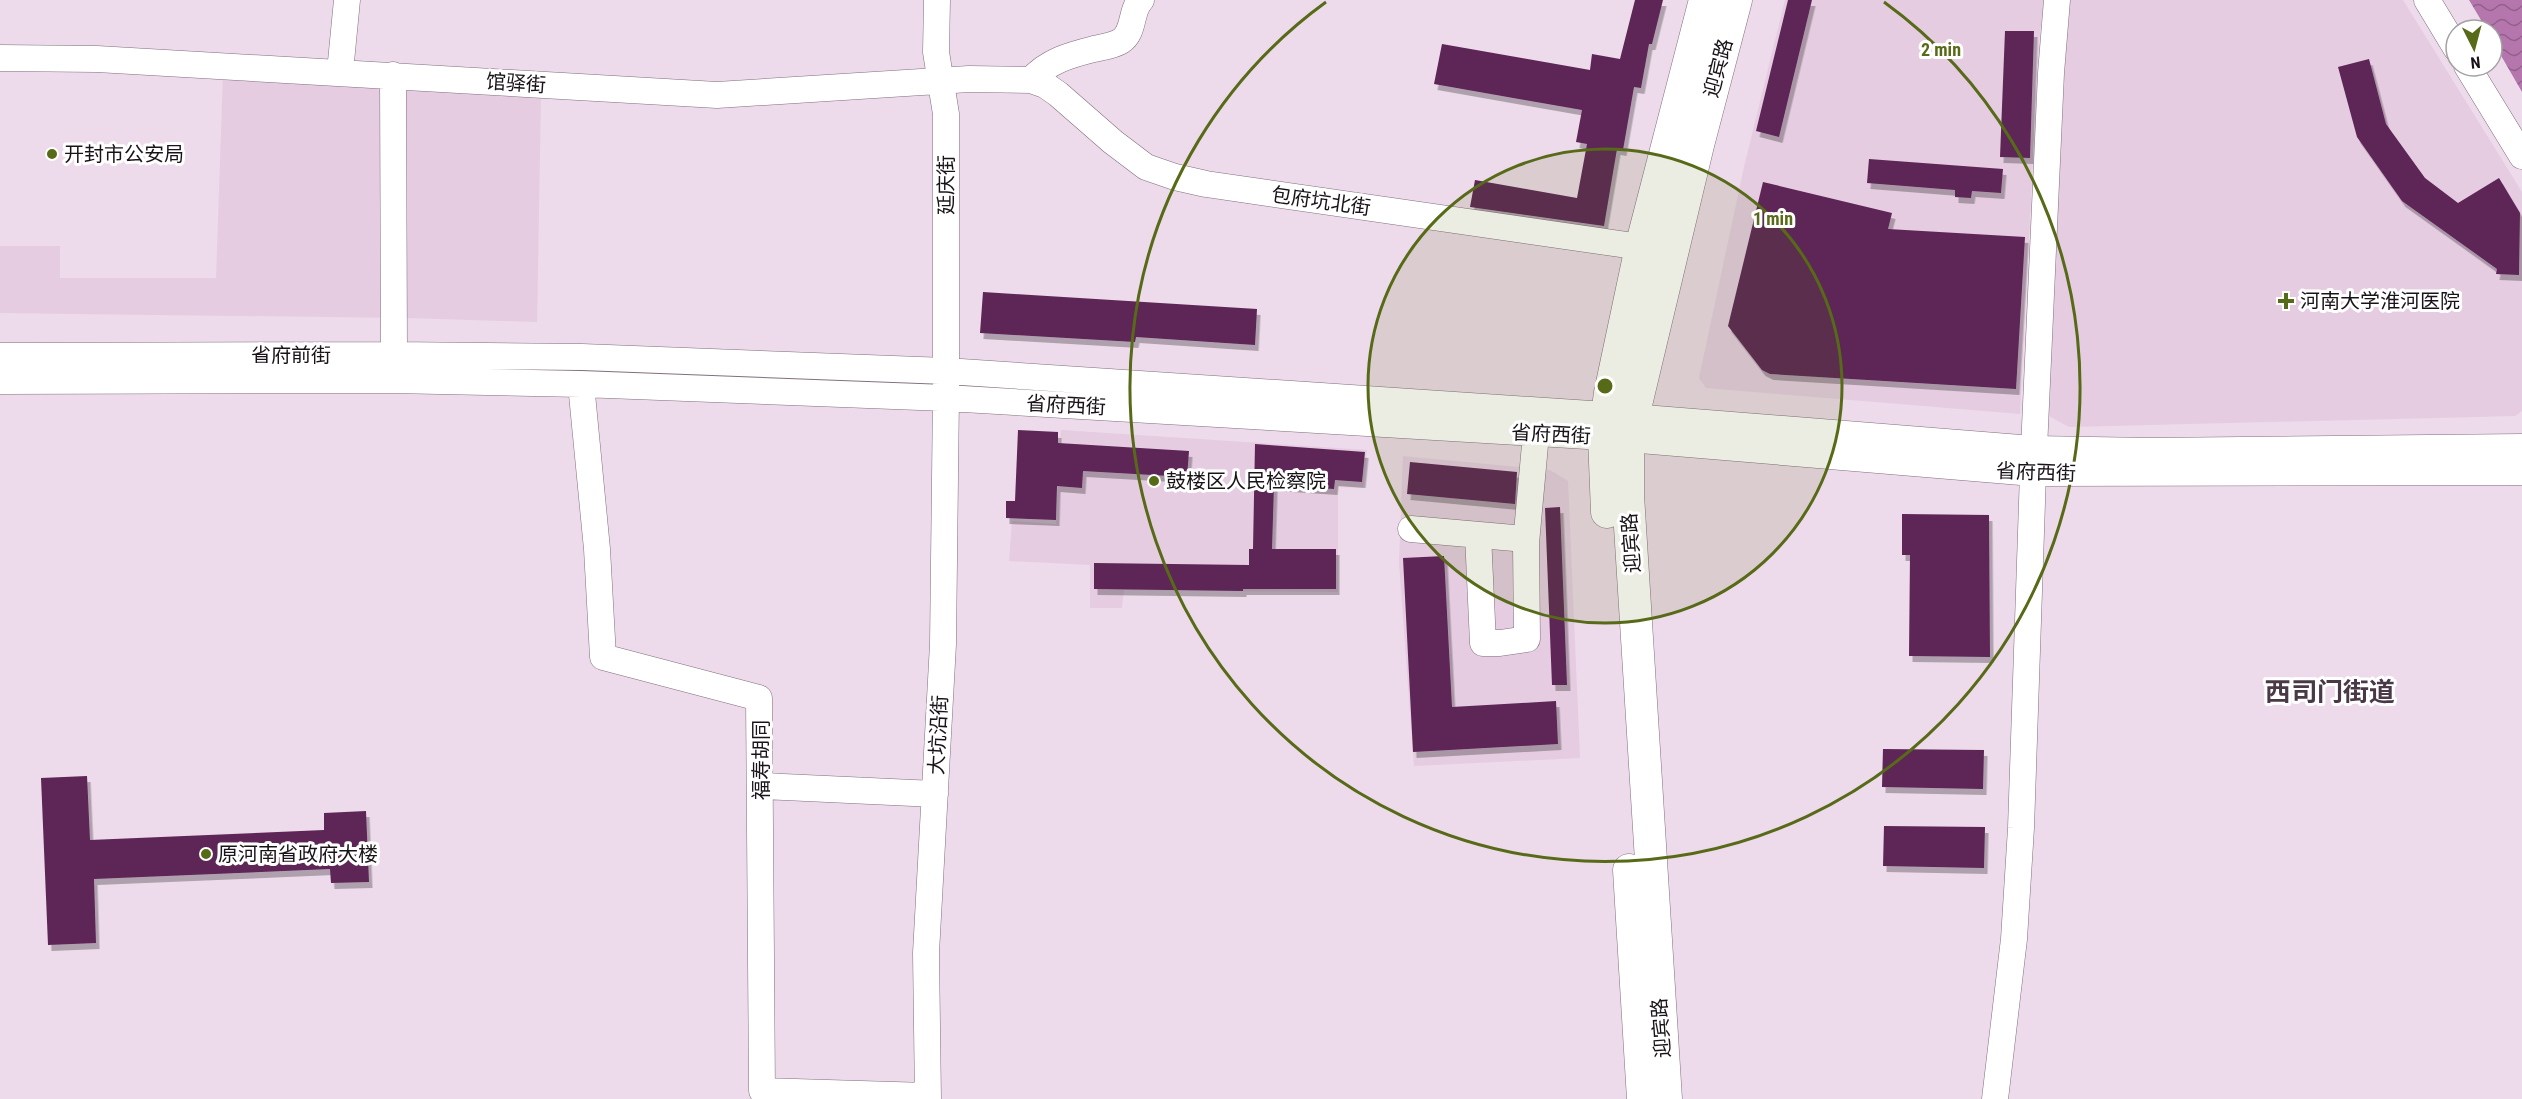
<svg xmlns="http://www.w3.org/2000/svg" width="2522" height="1099" font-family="'Roboto Condensed','Noto Sans SC',sans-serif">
  <defs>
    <pattern id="water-waves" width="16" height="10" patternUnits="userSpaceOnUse" patternTransform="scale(1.5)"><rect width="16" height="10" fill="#b476ac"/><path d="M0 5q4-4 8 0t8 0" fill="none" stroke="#92608b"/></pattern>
    <filter id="shadow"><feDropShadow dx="3.5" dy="6" stdDeviation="0" flood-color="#0004"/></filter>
  </defs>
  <rect width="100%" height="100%" fill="#eddaea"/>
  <path fill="#e5cce1" d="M 1785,0 L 2044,0 L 2039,41 L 2020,414 L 1706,388 L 1699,378 L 1744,167 Z
    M 2066,0 L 2403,0 L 2522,192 L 2522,411 L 2515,416 L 2069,427 L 2045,414 Z
    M 223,74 L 541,97 L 537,322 L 407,318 L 0,313 L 0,246 L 60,246 L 60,278 L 216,278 Z
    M 1061,430 L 1367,450 L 1363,488 L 1338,487 L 1338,592 L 1124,590 L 1122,608 L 1090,608 L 1090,565 L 1009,561 L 1012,521 L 1056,524 Z
    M 1403,456 L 1550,470 L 1568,481 L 1580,758 L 1414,766 L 1399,563 Z"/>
  <path fill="url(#water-waves)" d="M 2469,0 L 2522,0 L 2522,92 L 2492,40 L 2492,30 L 2487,30 Z"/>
  <path fill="#5d2557" filter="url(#shadow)" d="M 1635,0 L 1663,0 L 1652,44 L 1649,44 L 1641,88 L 1634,87 L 1623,150 L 1617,149 L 1604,226 L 1470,207 L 1475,180 L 1577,198 L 1587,144 L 1576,142 L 1582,110 L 1434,84 L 1442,44 L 1590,70 L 1592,54 L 1620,59 Z
    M 1788,0 L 1812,0 L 1779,137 L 1756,131 Z
    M 2005,31 L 2034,31 L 2030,158 L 2000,157 Z
    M 2369,59 L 2386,124 L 2425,178 L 2458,203 L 2499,178 L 2520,213 L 2519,275 L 2496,274 L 2497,269 L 2402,201 L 2357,137 L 2338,67 Z
    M 1869,159 L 2003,169 L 2001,193 L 1972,191 L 1971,198 L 1955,197 L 1955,190 L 1867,183 Z
    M 1763,182 L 1892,213 L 1888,229 L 2025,237 L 2016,389 L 1770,374 L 1762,370 L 1728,326 Z
    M 983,292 L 1257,309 L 1255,345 L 1136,337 L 1135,342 L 980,333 Z
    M 1018,430 L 1058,432 L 1058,443 L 1189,451 L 1187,477 L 1083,471 L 1082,488 L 1057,486 L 1056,520 L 1006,518 L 1006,501 L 1015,501 Z
    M 1255,444 L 1365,452 L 1362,482 L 1335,480 L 1334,489 L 1274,485 L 1272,549 L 1336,549 L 1336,589 L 1243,589 L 1243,591 L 1094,589 L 1094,563 L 1249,565 L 1249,549 L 1253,549 Z
    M 1410,462 L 1517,472 L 1515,504 L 1407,494 Z
    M 1560,507 L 1567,685 L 1552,685 L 1545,508 Z
    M 1902,514 L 1989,515 L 1990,657 L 1909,656 L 1910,555 L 1902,555 Z
    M 1444,556 L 1452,707 L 1556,701 L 1558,744 L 1413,752 L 1403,558 Z
    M 1883,749 L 1984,750 L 1983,789 L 1882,787 Z
    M 87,776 L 90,840 L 324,830 L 324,813 L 366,811 L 369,882 L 331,883 L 330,869 L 94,879 L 96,943 L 48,945 L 41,778 Z
    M 1884,826 L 1985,827 L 1984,868 L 1883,866 Z"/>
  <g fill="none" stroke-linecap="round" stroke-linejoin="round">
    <defs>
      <path id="minor" d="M 2427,0 L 2456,48
        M 0,58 L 97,59 L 717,95 L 969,79 L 1031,80 L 1045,85 L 1058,94 L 1113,142 L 1146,167 L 1175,177 L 1206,184 L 1641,247
        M 2467,66 L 2522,156
        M 340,72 L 347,0
        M 393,75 L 394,355
        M 1031,80 C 1048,61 1070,55 1094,49 C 1103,47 1113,46 1121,41 C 1135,32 1130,11 1141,0
        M 0,356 L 394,355 L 582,357 L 946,371 L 1606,415 L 2034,449 L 2150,451 L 2522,447
        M 0,381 L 392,380 L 581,384 L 946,398 L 1604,437 L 2033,473 L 2522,472
        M 581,384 L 597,549 L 603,657 L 759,698 L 762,1091 L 927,1096
        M 2034,449 L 2051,73 L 2057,0
        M 1411,529 L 1526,539
        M 1478,535 L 1483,643 L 1500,643 L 1527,639 L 1526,543 L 1536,434
        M 761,786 L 935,794
        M 928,1099 L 926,953 L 943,644 L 946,395 L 946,114 L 936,52 L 937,0
        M 1995,1099 L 2014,939 L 2021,828 L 2033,473"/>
      <path id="major" d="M 1607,512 L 1604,437 L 1610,393 L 1641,247 L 1705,0
        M 1629,870 L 1643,1099
        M 1666,1099 L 1628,495 L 1628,440 L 1633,417 L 1698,145 L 1736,0"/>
    </defs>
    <use href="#minor" stroke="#806f7d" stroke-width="27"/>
    <use href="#major" stroke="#806f7d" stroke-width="33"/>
    <use href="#minor" stroke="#fff" stroke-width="26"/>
    <use href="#major" stroke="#fff" stroke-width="32"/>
  </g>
  <circle cx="1605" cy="386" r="237" fill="#576a17" fill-opacity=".12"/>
  <g fill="none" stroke="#576a17" stroke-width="3">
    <circle cx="1605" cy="386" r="237"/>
    <path d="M1884 2A475 475 0 1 1 1326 2"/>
  </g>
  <g fill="#576a17" stroke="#fff" stroke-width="2">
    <circle cx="52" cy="154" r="6"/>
    <path d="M2283 292h6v6h6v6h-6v6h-6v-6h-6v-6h6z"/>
    <circle cx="1154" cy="481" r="6"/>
    <circle cx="206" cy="854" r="6"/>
  </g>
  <g text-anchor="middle" stroke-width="6" stroke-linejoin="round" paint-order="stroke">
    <g font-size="20" fill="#191318" stroke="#fff">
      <text transform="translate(1718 68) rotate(-75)" y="7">迎宾路</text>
      <text transform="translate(516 83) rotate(4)" y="7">馆驿街</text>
      <text transform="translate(946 185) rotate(-90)" y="7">延庆街</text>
      <text transform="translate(1321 201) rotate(8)" y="7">包府坑北街</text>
      <text x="291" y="362">省府前街</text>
      <text transform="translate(1066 405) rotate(3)" y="7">省府西街</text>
      <text transform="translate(1551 434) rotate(3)" y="7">省府西街</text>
      <text transform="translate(2036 472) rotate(2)" y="7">省府西街</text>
      <text transform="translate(1631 543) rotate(-94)" y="7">迎宾路</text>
      <text transform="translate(938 735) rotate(-87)" y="7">大坑沿街</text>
      <text transform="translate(761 760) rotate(-90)" y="7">福寿胡同</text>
      <text transform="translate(1661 1028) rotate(-94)" y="7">迎宾路</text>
    </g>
    <g font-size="20" fill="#191318" stroke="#fff" text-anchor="start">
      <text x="64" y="161">开封市公安局</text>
      <text x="2300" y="308">河南大学淮河医院</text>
      <text x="1166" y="488">鼓楼区人民检察院</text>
      <text x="218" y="861">原河南省政府大楼</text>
    </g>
    <g font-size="26" font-weight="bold" fill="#493946" stroke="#fff">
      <text x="2330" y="701">西司门街道</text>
    </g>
  </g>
  <circle cx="1605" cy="386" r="9" fill="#576a17" stroke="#fff" stroke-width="3"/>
  <g font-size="18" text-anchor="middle" font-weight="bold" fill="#576a17" stroke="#fff" stroke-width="6" stroke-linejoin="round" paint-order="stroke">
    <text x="1941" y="56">2 min</text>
    <text x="1773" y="225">1 min</text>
  </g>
  <g transform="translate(2474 48) rotate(174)"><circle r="28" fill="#ffffff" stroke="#a3a1a3" stroke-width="1.5"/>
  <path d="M0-4.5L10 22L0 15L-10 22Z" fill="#576a17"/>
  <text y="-9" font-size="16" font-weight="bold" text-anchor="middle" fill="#191318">N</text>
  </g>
</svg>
